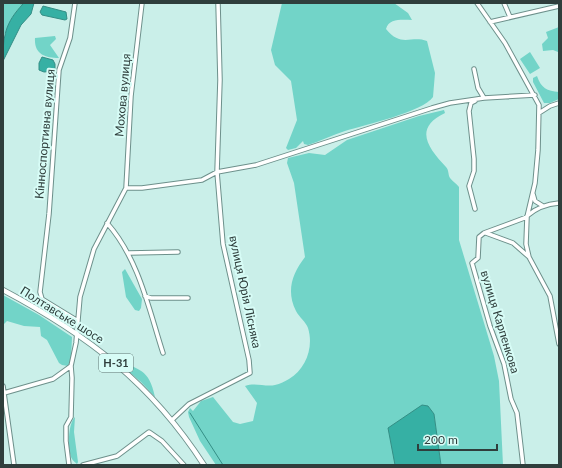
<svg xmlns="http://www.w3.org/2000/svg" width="562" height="468" font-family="Lato,sans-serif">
  <rect width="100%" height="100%" fill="#caefe9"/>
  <path fill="#72d4c8" d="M 3,3 L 23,4 L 14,16 L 3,37 Z
    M 282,3 L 394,3 L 408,13 L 412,20 C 402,20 389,18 386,29 C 401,48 411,35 427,41 L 435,73 L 433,97 C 423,112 364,125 345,131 C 333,135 320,141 308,145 L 304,144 L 303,141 L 296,148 L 288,150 L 286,148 L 297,120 L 291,81 L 275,65 L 271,50 Z
    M 559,27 L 559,56 L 558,52 L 553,50 L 543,51 L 542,44 L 548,38 L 546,32 Z
    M 55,36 L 56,39 L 50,45 L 59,58 C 45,58 34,54 35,38 Z
    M 530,52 L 540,68 L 530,74 L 520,59 Z
    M 537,76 C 541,88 547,91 559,92 L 559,99 L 550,103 L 544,103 L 533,82 L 533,78 Z
    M 444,110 L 445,113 C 413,128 428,148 446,167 C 449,170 448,175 450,178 C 453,182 456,183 459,187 L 459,240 L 494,356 L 499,381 L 503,465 L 441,465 L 434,414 L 418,465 L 216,465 L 200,441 L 189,417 L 188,412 L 190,408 L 193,411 L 201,401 L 213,397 L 233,422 L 240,424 L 253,421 L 257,403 L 245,386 C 255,382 265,387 275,385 C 280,384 285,381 289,379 C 306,369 314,347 308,328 C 306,322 299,317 296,311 C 286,291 292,274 305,257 L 294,183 L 287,163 L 288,158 L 309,153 L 325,155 L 347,140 L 419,116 Z
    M 125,269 L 142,299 L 141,308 L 139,311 L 135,310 L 126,297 L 122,272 Z
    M 3,295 L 39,315 L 72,337 L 71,360 L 68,366 L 62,365 L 59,363 L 47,340 L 41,336 L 40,327 L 24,326 L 7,321 L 3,325 Z
    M 114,359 C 139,370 149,368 155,397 L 141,382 Z
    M 75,417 L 74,432 L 78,462 L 77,464 C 75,462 73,461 72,459 C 67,451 68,423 75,417 Z"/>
  <path fill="#36b0a4" stroke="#348e85" d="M 16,3 L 34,3 L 31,14 L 21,25 L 3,61 C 3,36 5,23 23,4 Z
    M 43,6 L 66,12 L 67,19 L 65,20 L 42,15 L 40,12 Z
    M 42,57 L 53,60 L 55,64 L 55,71 L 44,72 L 39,70 L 39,63 Z
    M 422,405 L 428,406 L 434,414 L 441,465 L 395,465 L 388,428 Z"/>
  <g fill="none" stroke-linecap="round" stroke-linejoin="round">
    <path stroke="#348e85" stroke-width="1" d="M 190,413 L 223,465"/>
    <defs>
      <path id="minor" d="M 75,3 L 70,38 L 59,70 L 49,214 L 40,292 L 42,299 L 78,321
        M 477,3 L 505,43 L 539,105 L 538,150 L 535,183 L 527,217 L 526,244 L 529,257
        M 504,3 L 510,17
        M 490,22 L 559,6
        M 474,69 L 478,88 L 484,98 L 535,95
        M 539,113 L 550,106 L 559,103
        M 126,188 L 131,96 L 142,3
        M 533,194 L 535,201 L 543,206
        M 475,209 L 469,186 L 474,171 L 474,159 L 469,111 L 471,103 L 475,101
        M 527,216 C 536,208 546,204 559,203
        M 107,223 C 139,259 149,310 163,353
        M 486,233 L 513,243 L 529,257 L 550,296 L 559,344
        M 129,253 L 178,252
        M 145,296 L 151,298 L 188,298
        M 3,386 L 14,465
        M 4,393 L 53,379 L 71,366
        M 172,420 L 189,404 L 250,373 L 249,360 L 223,244 L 217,172 L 220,80 L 218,3
        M 69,465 L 66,441 L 66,426 L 71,417 L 72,378 L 71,366 L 76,343 L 80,297 L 94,249 L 126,188 L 142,188 L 202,180 L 217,172 L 256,165 L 432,108 L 450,103 L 484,98
        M 83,465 L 117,456 L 149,432 L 162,441 L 184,465
        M 523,465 L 517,413 L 511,399 L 504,364 L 490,326 L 472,263 L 478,258 L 479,237 L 484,233 L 527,217"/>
      <path id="major" d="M 3,290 C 88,335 151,383 204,465"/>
    </defs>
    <use href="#minor" stroke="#6d908b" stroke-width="5.5"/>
    <use href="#major" stroke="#6d908b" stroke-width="6"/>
    <use href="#minor" stroke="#fff" stroke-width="3.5"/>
    <use href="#major" stroke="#fff" stroke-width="4.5"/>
  </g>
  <g text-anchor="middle" stroke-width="4" stroke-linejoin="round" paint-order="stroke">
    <rect fill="#d7fcf6" stroke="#617774" stroke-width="1" x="99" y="354" width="34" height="18" rx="3"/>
    <g font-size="11" font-weight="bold" fill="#2f3e3c">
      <text x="116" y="367">Н-31</text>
    </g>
    <g font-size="12" fill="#2f3e3c" stroke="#d7fcf6">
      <text transform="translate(123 95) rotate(-85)" y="4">Мохова вулиця</text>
      <text transform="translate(45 134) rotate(-85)" y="4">Кінноспортивна вулиця</text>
      <text transform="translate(245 292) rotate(78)" y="4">вулиця Юрія Лісняка</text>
      <text transform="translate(62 315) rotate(32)" y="4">Полтавське шосе</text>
      <text transform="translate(500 322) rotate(73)" y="4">вулиця Карпенкова</text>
    </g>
  </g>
  <rect width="562" height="468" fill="none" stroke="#2f3e3c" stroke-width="8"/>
  <path d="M418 444v6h79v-6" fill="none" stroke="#2f3e3c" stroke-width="2"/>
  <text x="424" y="444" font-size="12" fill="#2f3e3c" stroke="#d7fcf6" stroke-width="3" paint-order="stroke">200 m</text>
</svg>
